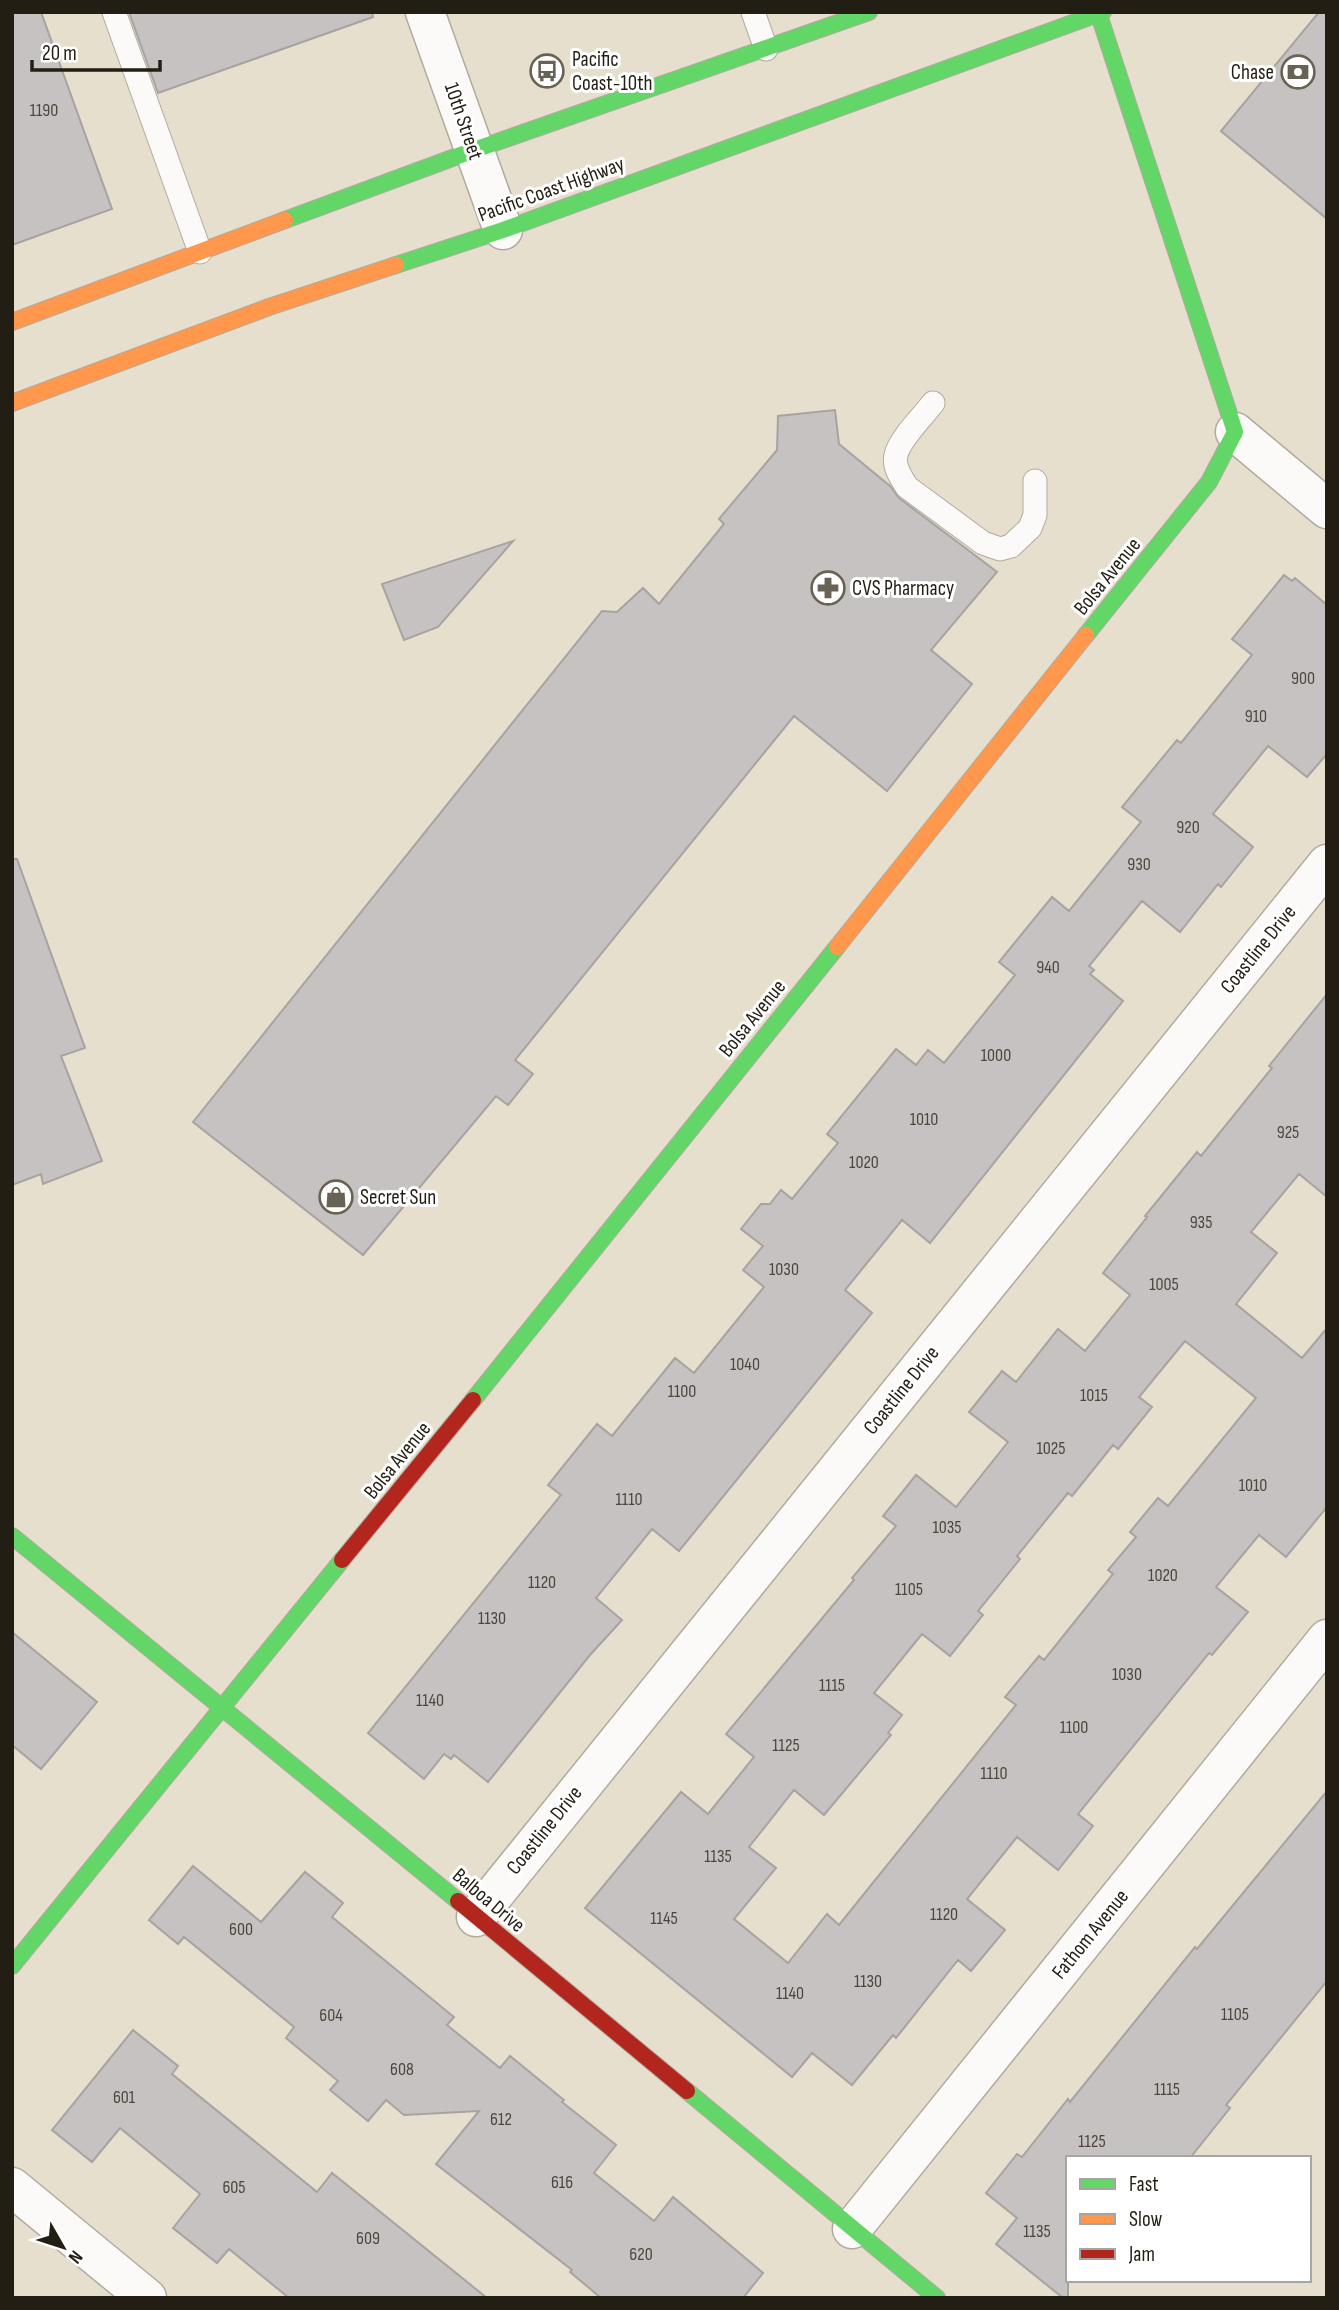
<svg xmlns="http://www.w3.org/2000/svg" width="1339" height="2310" font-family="'Sofia Sans Condensed',sans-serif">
  <rect width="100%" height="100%" fill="#e6dfce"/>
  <path fill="#c6c2c1" stroke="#a6a3a1" stroke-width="2" fill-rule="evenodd" d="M 12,12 L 41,12 L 112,209 L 12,245 Z
    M 129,12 L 372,12 L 373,17 L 158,93 Z
    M 1319,12 L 1327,12 L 1327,219 L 1221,131 Z
    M 835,410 L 839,444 L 890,486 L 899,498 L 997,572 L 931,650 L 972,684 L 887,791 L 794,716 L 515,1060 L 533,1074 L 508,1105 L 496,1096 L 363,1255 L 193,1122 L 602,611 L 617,612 L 643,588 L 659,604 L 724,524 L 719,519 L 777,450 L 778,416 Z
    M 513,541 L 438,627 L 404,640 L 382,584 Z
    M 1284,575 L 1292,581 L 1295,578 L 1327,605 L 1327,754 L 1307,777 L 1268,746 L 1213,814 L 1253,847 L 1221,887 L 1218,884 L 1180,932 L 1142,901 L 1089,966 L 1094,970 L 1090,974 L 1123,1001 L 930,1243 L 902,1220 L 845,1290 L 872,1313 L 679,1551 L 652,1529 L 596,1598 L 622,1620 L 590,1655 L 488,1782 L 454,1755 L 451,1759 L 444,1754 L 424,1779 L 368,1733 L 561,1495 L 548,1485 L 597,1424 L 612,1436 L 675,1358 L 694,1373 L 764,1287 L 743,1270 L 763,1246 L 741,1229 L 761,1204 L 770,1204 L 781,1190 L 792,1199 L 838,1143 L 827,1134 L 896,1049 L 916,1065 L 928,1050 L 944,1063 L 1015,975 L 999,962 L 1052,897 L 1069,911 L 1141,822 L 1122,807 L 1177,740 L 1181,743 L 1252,655 L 1232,639 Z
    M 12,859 L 17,859 L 85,1048 L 61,1056 L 102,1161 L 43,1184 L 41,1174 L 12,1185 Z
    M 1327,994 L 1327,1197 L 1299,1174 L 1251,1232 L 1277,1253 L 1236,1304 L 1302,1358 L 1327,1328 L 1327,1507 L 1286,1557 L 1259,1535 L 1216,1587 L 1248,1612 L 1212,1655 L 1209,1653 L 1078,1814 L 1093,1826 L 1058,1870 L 1017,1837 L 967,1899 L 1005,1930 L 971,1971 L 958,1960 L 896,2038 L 893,2035 L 852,2085 L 812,2053 L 792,2077 L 585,1908 L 681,1792 L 708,1814 L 754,1757 L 726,1734 L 854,1580 L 852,1578 L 896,1526 L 883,1516 L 916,1475 L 956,1507 L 1008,1442 L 969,1412 L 1002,1371 L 1016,1382 L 1058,1329 L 1085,1351 L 1130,1295 L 1103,1273 L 1147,1217 L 1145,1216 L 1197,1152 L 1201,1156 L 1272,1068 L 1269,1066 ZM 1185,1341 L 1256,1398 L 1168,1506 L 1158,1498 L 1130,1532 L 1136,1537 L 1108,1570 L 1113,1574 L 1044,1660 L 1039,1656 L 1005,1697 L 1016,1705 L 839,1925 L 827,1914 L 788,1963 L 734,1919 L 776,1868 L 749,1847 L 794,1790 L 824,1815 L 891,1735 L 888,1733 L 902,1715 L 874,1693 L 922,1634 L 950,1656 L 983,1615 L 978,1611 L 1020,1559 L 1017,1556 L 1068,1493 L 1072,1496 L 1113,1445 L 1118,1449 L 1152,1407 L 1139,1397 Z
    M 12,1632 L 97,1702 L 41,1769 L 12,1745 Z
    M 1327,1791 L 1327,1981 L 1226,2105 L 1230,2108 L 1190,2158 L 1068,2158 L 1068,2298 L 1063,2298 L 996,2244 L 1017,2218 L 986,2193 L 1017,2154 L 1022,2157 L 1068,2099 L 1070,2102 L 1195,1947 L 1197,1949 Z
    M 193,1866 L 261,1922 L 305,1872 L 343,1903 L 332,1917 L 454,2017 L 447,2025 L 500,2068 L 510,2056 L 564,2100 L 562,2102 L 616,2145 L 594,2173 L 654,2221 L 673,2197 L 763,2273 L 743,2298 L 601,2298 L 570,2272 L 572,2270 L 436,2164 L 479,2111 L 404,2115 L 386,2100 L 368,2121 L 330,2090 L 338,2081 L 286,2038 L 294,2027 L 184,1937 L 178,1944 L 149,1920 Z
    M 133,2030 L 178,2066 L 172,2074 L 317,2192 L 332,2173 L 487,2298 L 289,2298 L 229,2249 L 217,2263 L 173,2228 L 200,2194 L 120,2128 L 92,2162 L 52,2130 Z"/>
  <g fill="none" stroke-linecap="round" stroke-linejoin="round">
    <defs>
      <path id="lane" d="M 114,12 L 200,252
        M 753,12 L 766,49
        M 933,403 C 923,416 899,440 896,455 C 893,466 901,478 907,487 L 983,543 L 1000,549 L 1011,546 L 1030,528 L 1035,515 L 1035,481"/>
      <path id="street" d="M 425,12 L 503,230
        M 1235,432 L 1327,509
        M 476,1917 L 1327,864
        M 12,2187 L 147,2298
        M 852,2229 L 1327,1639"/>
      <path id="fast" d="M 285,220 L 474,150 L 869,12
        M 396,265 L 503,230 L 1103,12
        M 1086,635 L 1209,482 L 1235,432 L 1098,12
        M 473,1400 L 837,947
        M 12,1536 L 458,1901
        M 12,1966 L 342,1560
        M 687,2091 L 937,2298"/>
      <path id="slow" d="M 12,322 L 285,220
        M 12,403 L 269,307 L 396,265
        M 837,947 L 1086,635"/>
      <path id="jam" d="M 342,1560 L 473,1400
        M 458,1901 L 687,2091"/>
    </defs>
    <use href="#lane" stroke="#b1ab9e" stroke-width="25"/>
    <use href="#street" stroke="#b1ab9e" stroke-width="41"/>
    <use href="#fast" stroke="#b1ab9e" stroke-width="18"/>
    <use href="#slow" stroke="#b1ab9e" stroke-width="18"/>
    <use href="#jam" stroke="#b1ab9e" stroke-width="18"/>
    <use href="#lane" stroke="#fbfaf8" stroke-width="23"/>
    <use href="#street" stroke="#fbfaf8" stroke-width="38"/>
    <use href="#fast" stroke="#63d668" stroke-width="16"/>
    <use href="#slow" stroke="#ff974d" stroke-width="16"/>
    <use href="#jam" stroke="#b3261e" stroke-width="16"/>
  </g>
  <defs>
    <symbol id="bus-ring" viewBox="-11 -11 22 22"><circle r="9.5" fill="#fff" stroke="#676254" stroke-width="1.5"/><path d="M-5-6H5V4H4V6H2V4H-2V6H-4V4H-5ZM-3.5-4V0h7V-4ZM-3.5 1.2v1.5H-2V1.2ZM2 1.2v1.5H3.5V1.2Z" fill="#676254"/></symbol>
    <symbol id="bank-ring" viewBox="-11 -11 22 22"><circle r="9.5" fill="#fff" stroke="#676254" stroke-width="1.5"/><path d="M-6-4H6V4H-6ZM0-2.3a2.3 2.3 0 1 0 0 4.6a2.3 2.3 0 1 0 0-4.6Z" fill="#676254"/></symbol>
    <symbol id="pharmacy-ring" viewBox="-11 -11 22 22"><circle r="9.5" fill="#fff" stroke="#676254" stroke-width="1.5"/><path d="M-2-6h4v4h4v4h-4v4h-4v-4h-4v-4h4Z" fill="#676254"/></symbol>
    <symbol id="shop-ring" viewBox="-11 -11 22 22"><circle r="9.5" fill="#fff" stroke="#676254" stroke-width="1.5"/><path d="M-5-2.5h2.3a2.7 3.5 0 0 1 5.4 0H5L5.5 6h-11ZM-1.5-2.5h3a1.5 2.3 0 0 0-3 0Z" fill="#676254"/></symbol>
  </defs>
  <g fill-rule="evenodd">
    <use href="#bus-ring" x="528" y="52" width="38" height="38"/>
    <use href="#bank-ring" x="1279" y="53" width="38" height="38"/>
    <use href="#pharmacy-ring" x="809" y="569" width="38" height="38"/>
    <use href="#shop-ring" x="317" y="1178" width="38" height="38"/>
  </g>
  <g text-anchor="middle" stroke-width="6" stroke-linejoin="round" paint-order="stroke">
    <g font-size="18" fill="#4c473e">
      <text x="44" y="116">1190</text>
      <text x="1303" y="684">900</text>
      <text x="1256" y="722">910</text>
      <text x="1188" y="833">920</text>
      <text x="1139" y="870">930</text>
      <text x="1048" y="973">940</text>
      <text x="996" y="1061">1000</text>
      <text x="924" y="1125">1010</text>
      <text x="1288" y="1138">925</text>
      <text x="864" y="1168">1020</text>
      <text x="1201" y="1228">935</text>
      <text x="784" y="1275">1030</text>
      <text x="1164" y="1290">1005</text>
      <text x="745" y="1370">1040</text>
      <text x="682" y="1397">1100</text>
      <text x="1094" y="1401">1015</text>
      <text x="1051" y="1454">1025</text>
      <text x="1253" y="1491">1010</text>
      <text x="629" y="1505">1110</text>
      <text x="947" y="1533">1035</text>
      <text x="1163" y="1581">1020</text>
      <text x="542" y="1588">1120</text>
      <text x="909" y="1595">1105</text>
      <text x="492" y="1624">1130</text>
      <text x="1127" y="1680">1030</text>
      <text x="832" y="1691">1115</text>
      <text x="430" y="1706">1140</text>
      <text x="1074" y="1733">1100</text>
      <text x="786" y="1751">1125</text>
      <text x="994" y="1779">1110</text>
      <text x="718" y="1862">1135</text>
      <text x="944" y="1920">1120</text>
      <text x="664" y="1924">1145</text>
      <text x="241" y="1935">600</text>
      <text x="868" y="1987">1130</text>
      <text x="790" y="1999">1140</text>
      <text x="1235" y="2020">1105</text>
      <text x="331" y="2021">604</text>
      <text x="402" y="2075">608</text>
      <text x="1167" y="2095">1115</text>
      <text x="124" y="2103">601</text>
      <text x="501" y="2125">612</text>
      <text x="1092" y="2147">1125</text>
      <text x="562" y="2188">616</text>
      <text x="234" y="2193">605</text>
      <text x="1037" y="2237">1135</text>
      <text x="368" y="2244">609</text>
      <text x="641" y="2260">620</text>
    </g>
    <g font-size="21" fill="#231e13" stroke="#fff" text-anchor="start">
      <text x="572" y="66">Pacific<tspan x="572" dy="24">Coast-10th</tspan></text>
      <text x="1274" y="79" text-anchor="end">Chase</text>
      <text x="852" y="595">CVS Pharmacy</text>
      <text x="360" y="1204">Secret Sun</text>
    </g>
    <g font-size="21" fill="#231e13" stroke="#fff">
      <text transform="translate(464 121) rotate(71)" y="7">10th Street</text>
      <text transform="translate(551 189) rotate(-20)" y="7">Pacific Coast Highway</text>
      <text transform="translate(1107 576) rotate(-51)" y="7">Bolsa Avenue</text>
      <text transform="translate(1258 949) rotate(-51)" y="7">Coastline Drive</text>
      <text transform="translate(752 1018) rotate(-51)" y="7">Bolsa Avenue</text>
      <text transform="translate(901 1390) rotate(-51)" y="7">Coastline Drive</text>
      <text transform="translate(397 1460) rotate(-51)" y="7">Bolsa Avenue</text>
      <text transform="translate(544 1830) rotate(-51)" y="7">Coastline Drive</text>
      <text transform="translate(489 1900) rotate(40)" y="7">Balboa Drive</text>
      <text transform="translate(1090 1934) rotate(-51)" y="7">Fathom Avenue</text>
    </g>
  </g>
  <rect width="1339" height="2310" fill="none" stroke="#231e13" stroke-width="28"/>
  <rect x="1066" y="2156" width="245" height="126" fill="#ffffff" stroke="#a7a5a1" stroke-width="2"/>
  <rect x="1080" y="2179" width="35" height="10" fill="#63d668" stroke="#a7a5a1" stroke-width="2"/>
  <text x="1129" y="2191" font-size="21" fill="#231e13">Fast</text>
  <rect x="1080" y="2214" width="35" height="10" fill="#ff974d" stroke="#a7a5a1" stroke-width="2"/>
  <text x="1129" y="2226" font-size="21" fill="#231e13">Slow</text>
  <rect x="1080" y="2249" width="35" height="10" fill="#b3261e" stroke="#a7a5a1" stroke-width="2"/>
  <text x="1129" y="2261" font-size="21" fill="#231e13">Jam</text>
  <g transform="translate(63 2247) rotate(129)" stroke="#ffffff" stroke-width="5" paint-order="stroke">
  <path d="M0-5L12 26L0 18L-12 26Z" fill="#231e13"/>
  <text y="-10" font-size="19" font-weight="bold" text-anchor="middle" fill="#231e13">N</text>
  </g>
  <path d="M32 60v10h128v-10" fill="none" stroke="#231e13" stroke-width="3.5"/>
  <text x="42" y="60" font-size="21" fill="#231e13" stroke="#ffffff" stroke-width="5" paint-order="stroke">20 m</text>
</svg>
